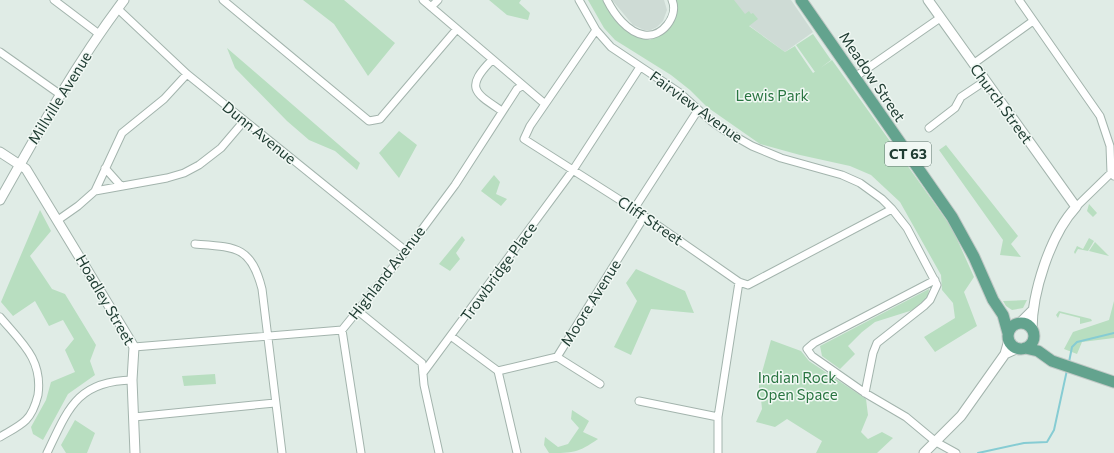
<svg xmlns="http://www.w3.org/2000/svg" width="1114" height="453" font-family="Commissioner,sans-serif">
  <rect width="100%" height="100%" fill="#e0ece6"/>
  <path fill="#cedbd5" d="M 612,0 L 664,0 L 667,10 L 663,21 L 657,27 L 651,30 L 644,30 L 633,25 Z
    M 704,0 L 791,0 L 813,32 L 785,52 L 747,24 Z"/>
  <path fill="#b8dec0" d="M 303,0 L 344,0 L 395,43 L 368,76 L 334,24 Z
    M 489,0 L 521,0 L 519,3 L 530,13 L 528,20 L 507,15 Z
    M 588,0 L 604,0 L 637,37 L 650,40 L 662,33 L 675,0 L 734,0 L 745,14 L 749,11 L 751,14 L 753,13 L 758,19 L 749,26 L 785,52 L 795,46 L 796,48 L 813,73 L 832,60 L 952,228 L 974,277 L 964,292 L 977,326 L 935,352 L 924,337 L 955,318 L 953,303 L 942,290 L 941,275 L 900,202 L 871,175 L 850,166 L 800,155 L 760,144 L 707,107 L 690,90 L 671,75 L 615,40 L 604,28 Z
    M 813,34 L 831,60 L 815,72 L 796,45 Z
    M 227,48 L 360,163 L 357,170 L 335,151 L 309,140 L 287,121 L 235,68 Z
    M 399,131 L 417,145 L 399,178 L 379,153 Z
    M 946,145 L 1018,236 L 1011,244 L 1021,257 L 1000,255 L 1003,240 L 939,150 Z
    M 494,175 L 500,182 L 496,194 L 507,199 L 501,206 L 481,191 Z
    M 1089,204 L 1097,213 L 1093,217 L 1087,211 Z
    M 40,210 L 51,231 L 30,256 L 52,289 L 65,294 L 96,345 L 90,361 L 95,375 L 68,394 L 43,440 L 33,434 L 31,427 L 46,400 L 51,382 L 75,372 L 65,350 L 74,339 L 63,320 L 49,326 L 35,301 L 13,316 L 1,302 Z
    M 462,236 L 465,240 L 456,253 L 460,259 L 450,271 L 439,264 Z
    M 1089,238 L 1094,241 L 1088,251 L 1078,249 L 1075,254 L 1074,252 L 1077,246 L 1083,249 Z
    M 1095,242 L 1109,256 L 1089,251 Z
    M 636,269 L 685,291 L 694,313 L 651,309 L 631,355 L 614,347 L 637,301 L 626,283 Z
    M 929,289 L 928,297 L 913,310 L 875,322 L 862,332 L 848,346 L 855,354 L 840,369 L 822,356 L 820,346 Z
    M 1027,300 L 1023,308 L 1012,310 L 1006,306 L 1003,301 Z
    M 1114,301 L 1114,338 L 1082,342 L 1077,354 L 1064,349 L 1073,332 L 1109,320 Z
    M 1059,311 L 1091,319 L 1092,321 L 1080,324 L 1080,318 L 1060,313 L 1058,318 L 1056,315 Z
    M 771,340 L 801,351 L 809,361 L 866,399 L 868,415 L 861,432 L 868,439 L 882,432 L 893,438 L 877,453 L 816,453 L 822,441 L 787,419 L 775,427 L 756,422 L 762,409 L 761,399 L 759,398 L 759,383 Z
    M 215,374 L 216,384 L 184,386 L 182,376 Z
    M 572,410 L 589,421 L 583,432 L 598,439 C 578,453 573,453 549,453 L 544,445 L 545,437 L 558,447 L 568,444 L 579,428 L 571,419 Z
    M 75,420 L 95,433 L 87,453 L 66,453 L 61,445 Z"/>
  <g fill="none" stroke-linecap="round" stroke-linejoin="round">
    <path stroke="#86ccd3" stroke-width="2" d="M 1069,362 L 1072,347 L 1077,342 L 1114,333
      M 978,453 L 1024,443 L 1047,442 L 1054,430 L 1067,370"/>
    <defs>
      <path id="minor" d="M 54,0 L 99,34
        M 223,0 L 369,121 L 380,119 L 456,30
        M 423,0 L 545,104
        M 579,0 L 596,30 L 611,47 L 680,93 L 711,121 L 724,130 L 752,146 L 781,158 L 842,175 L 860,183 L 882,199 L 892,209 L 907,228 L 937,285 L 930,300 L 924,306 L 877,343 L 873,353 L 865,393
        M 607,0 C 614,14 627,32 644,35 C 662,38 679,16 672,0
        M 1019,0 L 1100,116 L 1110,146 L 1111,173 L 1114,176
        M 431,7 L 438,0
        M 118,9 L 187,74 L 406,251
        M 596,30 L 530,126 L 524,139 L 634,209 L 739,282 L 748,285 L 892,209
        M 0,52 L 61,95
        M 492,60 C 464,88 475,93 502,111
        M 973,64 L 1033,21
        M 855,77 L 940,18
        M 929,128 L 955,108 L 961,97 L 985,81
        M 105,168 L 121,186
        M 95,191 L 122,133 L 164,99 L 187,74
        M 1076,207 L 1114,170
        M 634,209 L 698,110
        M 58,220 L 78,206 L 95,191 L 167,178 L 184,173 L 199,165 L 221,148 L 244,121
        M 195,244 C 236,247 251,246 262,289 L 282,453
        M 935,280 L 814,343 L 807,349 L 812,356 L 865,393 L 906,417 L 936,442 L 956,453
        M 358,311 L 422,363 L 424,385 L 439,453
        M 0,317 C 21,342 43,359 38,395 C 36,403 32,414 26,420 C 19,427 8,432 0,437
        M 342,330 L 361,453
        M 452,337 L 498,371 L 517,453
        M 134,347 L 342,330 L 406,251 L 455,185 L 517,89 L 522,86
        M 557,357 L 600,384
        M 498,371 L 557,357 L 644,217
        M 423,373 L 573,170 L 640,67
        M 639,401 L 718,417
        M 134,417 L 275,403
        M 47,453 C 68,409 77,381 132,380
        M 718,453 L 718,417 L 739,282"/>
      <path id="tertiary" d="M 928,0 L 1076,207 C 1050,235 1032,293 1032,330
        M 0,152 L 26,169 L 134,347 L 132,380 L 135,453
        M 0,200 C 38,132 77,62 124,0
        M 1020,323 L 1032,311
        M 1005,354 L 1018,348
        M 924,453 L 961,416 L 1005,354 L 1009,340"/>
      <path id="primary" d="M 801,0 L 952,217 L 974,257 L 993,300 L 1003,315 L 1008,333
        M1008 336a13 13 0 1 1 26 0a13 13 0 1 1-26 0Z
        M 1025,348 L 1038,351 L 1052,361 L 1114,382"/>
    </defs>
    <use href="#minor" stroke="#a3b4ad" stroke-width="9"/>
    <use href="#tertiary" stroke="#a3b4ad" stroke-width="11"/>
    <use href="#primary" stroke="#c1c9c6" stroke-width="13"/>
    <use href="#minor" stroke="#fff" stroke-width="7"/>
    <use href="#tertiary" stroke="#fff" stroke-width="9"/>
    <use href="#primary" stroke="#63a38e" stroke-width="11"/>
  </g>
  <g text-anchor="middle" stroke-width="3" stroke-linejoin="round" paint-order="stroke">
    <rect fill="#f1f8f4" stroke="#5f756d" stroke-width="1" x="885" y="142" width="46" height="24" rx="3"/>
    <g font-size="14" font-weight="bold" fill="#203d33">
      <text x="908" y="159">CT 63</text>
    </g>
    <g font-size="15" fill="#203d33" stroke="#f1f8f4">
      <text transform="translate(872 77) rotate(56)" y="5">Meadow Street</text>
      <text transform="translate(60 98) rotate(-58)" y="5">Millville Avenue</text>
      <text transform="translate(1001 104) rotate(54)" y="5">Church Street</text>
      <text transform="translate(696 107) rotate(36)" y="5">Fairview Avenue</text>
      <text transform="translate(259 133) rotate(39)" y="5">Dunn Avenue</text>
      <text transform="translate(650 221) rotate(34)" y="5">Cliff Street</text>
      <text transform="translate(499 272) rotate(-54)" y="5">Trowbridge Place</text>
      <text transform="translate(387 273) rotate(-52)" y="5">Highland Avenue</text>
      <text transform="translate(105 300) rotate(60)" y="5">Hoadley Street</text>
      <text transform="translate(591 303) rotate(-58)" y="5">Moore Avenue</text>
    </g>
    <g font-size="15" fill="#297541" stroke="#f1f8f4">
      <text x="772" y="101">Lewis Park</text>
      <text x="797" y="383">Indian Rock<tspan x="797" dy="17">Open Space</tspan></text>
    </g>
  </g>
</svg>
